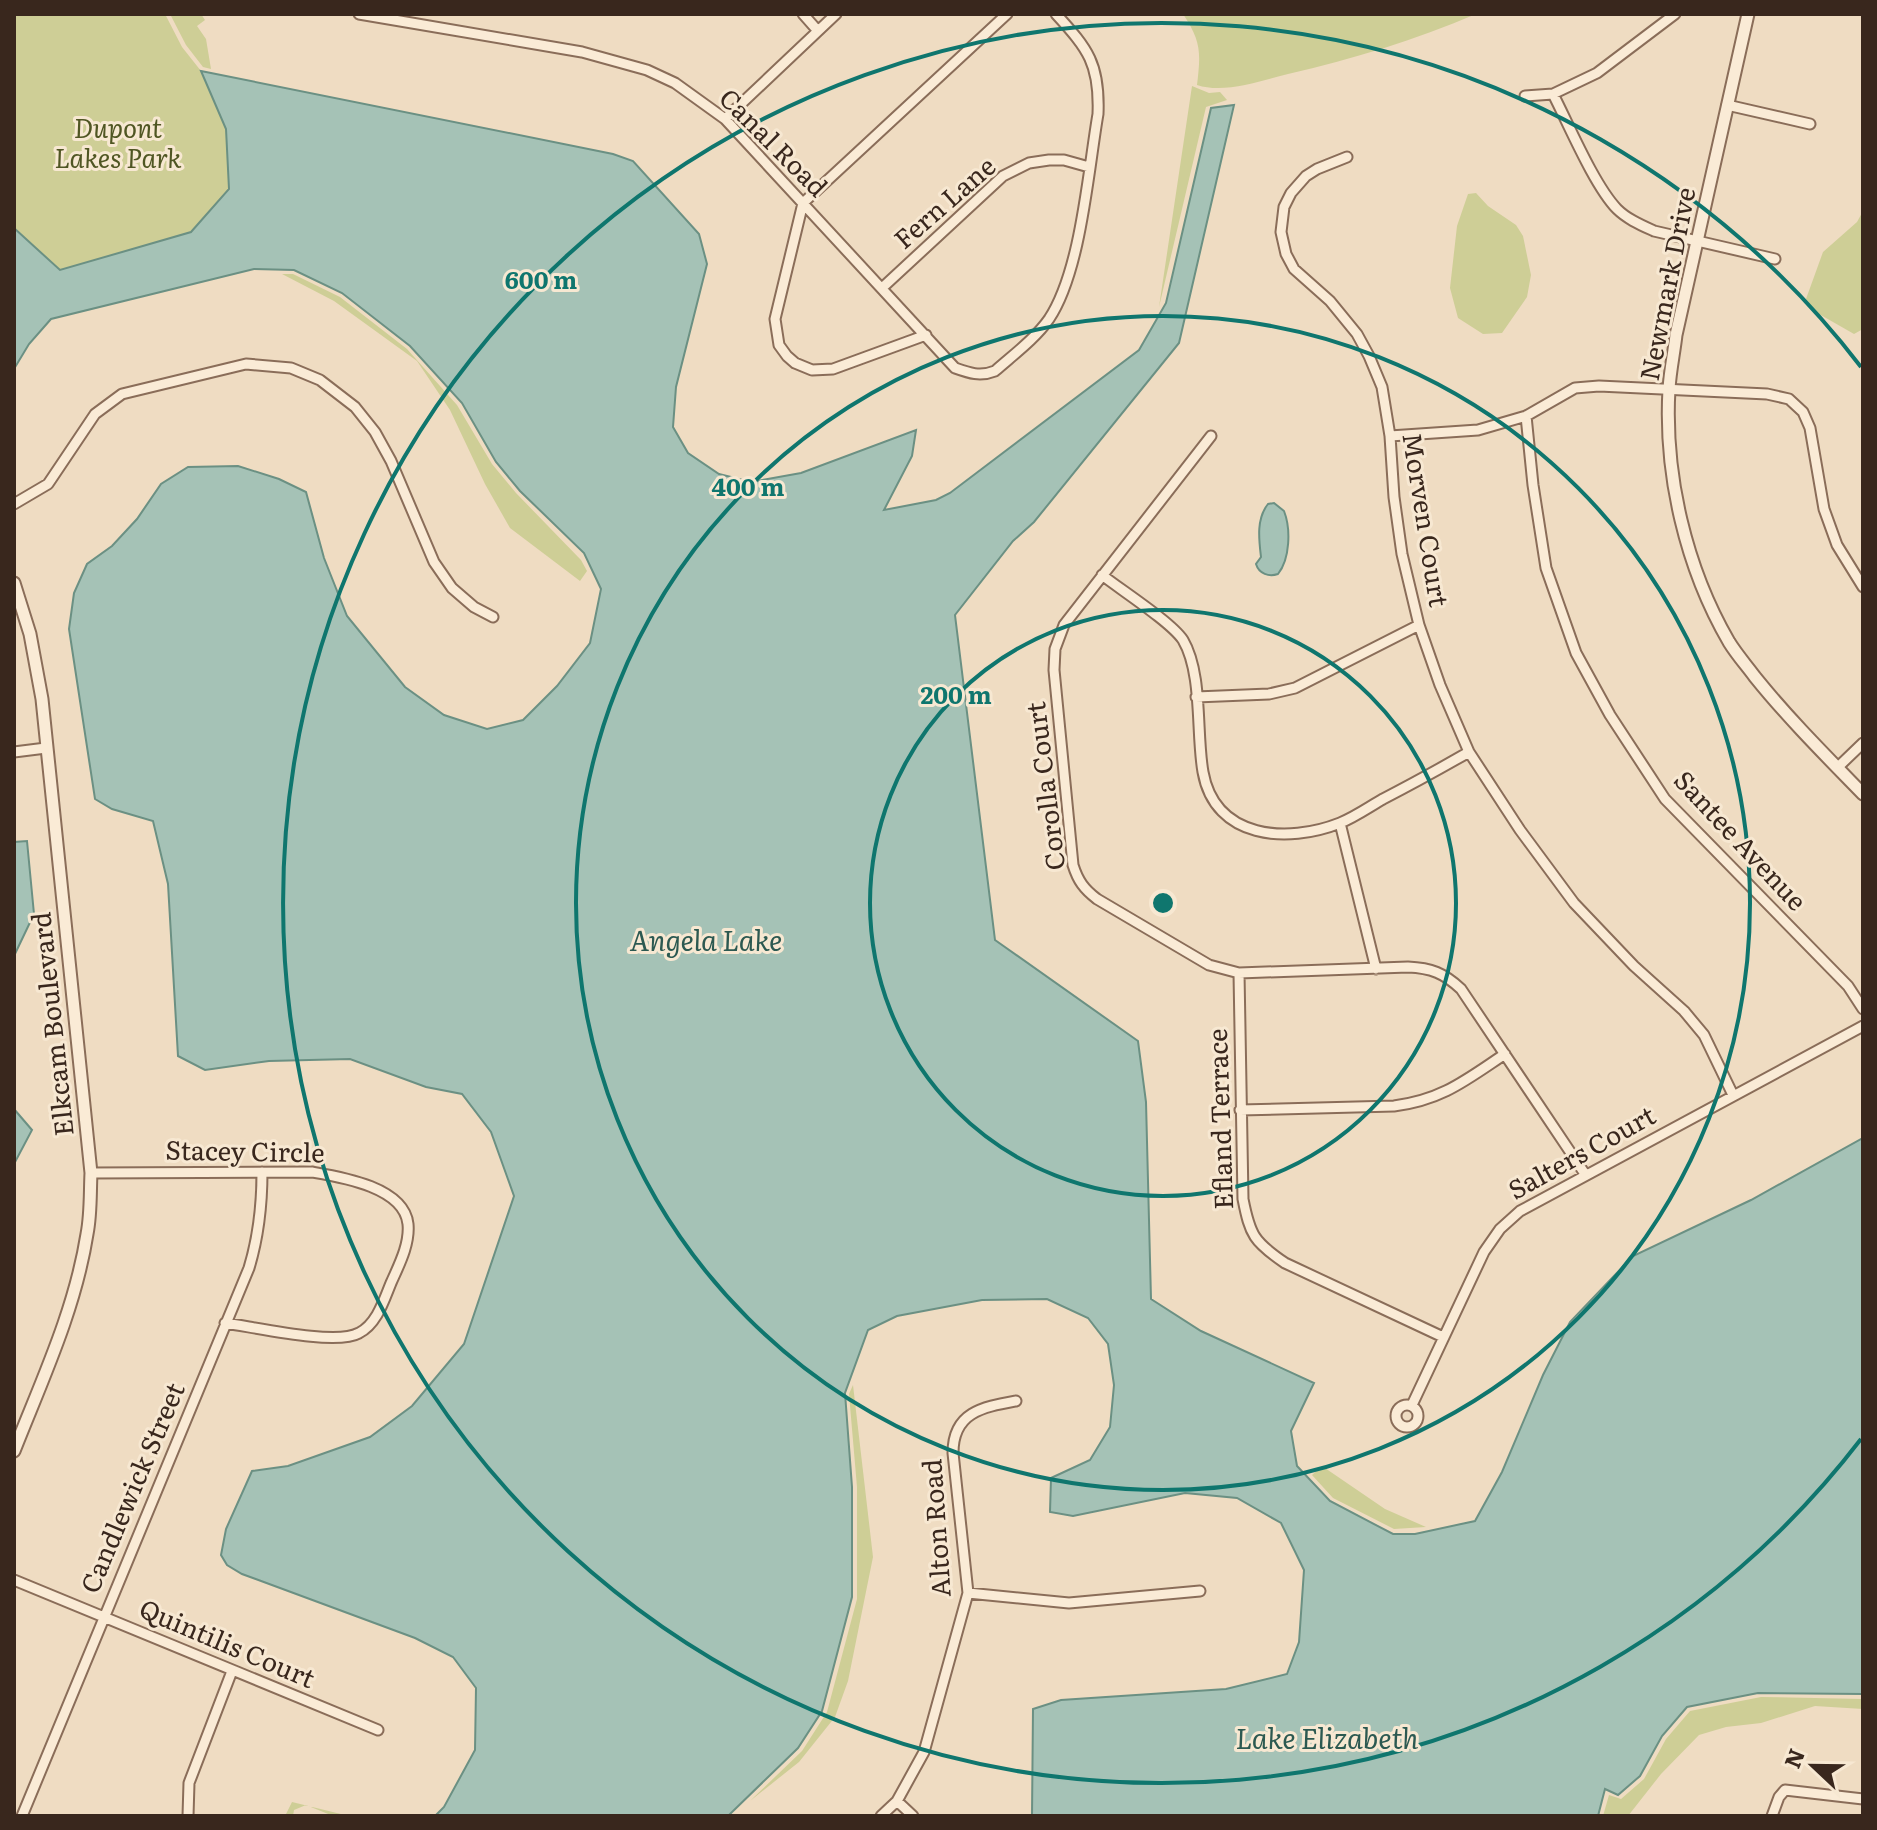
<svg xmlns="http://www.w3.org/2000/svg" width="1877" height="1830" font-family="Literata,serif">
  <rect width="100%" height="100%" fill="#efdcc2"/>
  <path fill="#cece96" d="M 14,14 L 165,14 L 182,47 L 201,71 L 226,129 L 229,189 L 191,232 L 59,270 L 14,288 Z
    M 170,14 L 201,14 L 205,20 L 197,26 L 206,39 L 211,69 L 203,67 L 186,45 Z
    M 1183,14 L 1476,14 C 1415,40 1353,59 1288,74 C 1260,81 1224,94 1197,85 C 1201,52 1201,41 1183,14 Z
    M 1192,86 L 1209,93 L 1220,92 L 1227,100 L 1206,107 L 1159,307 Z
    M 1476,193 L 1488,206 L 1516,225 L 1523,236 L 1531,275 L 1527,297 L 1502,333 L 1483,334 L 1458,318 L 1450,288 L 1457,226 L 1468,194 Z
    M 1863,211 L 1863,329 L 1854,334 L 1812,310 L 1806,299 L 1823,252 L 1857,222 Z
    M 282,274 L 293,274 L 340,297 L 407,349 L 457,405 L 492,464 L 516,493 L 581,560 L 587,571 L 580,581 L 510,528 L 485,484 L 450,410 L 417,361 L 334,301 Z
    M 853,1385 L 873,1557 L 848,1681 L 835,1717 L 799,1762 L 750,1801 L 802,1751 L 827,1712 L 857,1599 L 857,1487 L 849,1394 Z
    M 1322,1466 L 1385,1509 L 1426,1527 L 1394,1529 L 1333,1498 L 1312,1475 Z
    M 1761,1697 L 1863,1699 L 1863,1709 L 1815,1706 L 1761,1723 L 1726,1727 L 1699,1735 L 1661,1774 L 1628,1816 L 1603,1816 L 1609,1795 L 1621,1799 L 1644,1779 L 1666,1739 L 1690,1711 Z
    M 292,1802 L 349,1816 L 333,1816 L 306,1805 L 294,1810 L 293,1816 L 285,1816 Z"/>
  <path fill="#a5c2b6" stroke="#6b9083" stroke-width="2" d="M 201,71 L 613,154 L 633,161 L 699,234 L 707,264 L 676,387 L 673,427 L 688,453 L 719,474 L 751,482 L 801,473 L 916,430 L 912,456 L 884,510 L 936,500 L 950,493 L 1139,350 L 1166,303 L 1211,108 L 1234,105 L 1179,343 L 1034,522 L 1013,541 L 955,615 L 995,940 L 1138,1041 L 1146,1102 L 1151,1299 L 1201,1331 L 1314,1383 L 1291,1431 L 1297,1466 L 1330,1501 L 1393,1534 L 1415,1534 L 1475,1521 L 1502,1472 L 1543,1375 L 1570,1322 L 1633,1256 L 1751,1200 L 1863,1138 L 1863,1694 L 1758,1693 L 1687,1707 L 1662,1736 L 1640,1776 L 1618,1795 L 1605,1789 L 1598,1816 L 1032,1816 L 1033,1709 L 1061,1700 L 1226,1689 L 1287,1674 L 1299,1642 L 1304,1570 L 1281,1523 L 1237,1498 L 1185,1493 L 1073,1516 L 1050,1512 L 1051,1478 L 1090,1460 L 1110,1427 L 1114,1385 L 1108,1344 L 1088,1318 L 1047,1299 L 982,1300 L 897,1316 L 868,1330 L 845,1393 L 852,1487 L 852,1597 L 822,1711 L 798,1748 L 729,1815 L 435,1816 L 444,1807 L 475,1750 L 476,1688 L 453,1657 L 415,1638 L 242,1574 L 227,1565 L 221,1555 L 226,1529 L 252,1471 L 288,1466 L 370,1437 L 412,1406 L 464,1344 L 514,1196 L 491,1132 L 462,1094 L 426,1087 L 350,1059 L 269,1061 L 205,1070 L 178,1056 L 168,884 L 153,821 L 112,809 L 95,799 L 69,629 L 74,593 L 87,564 L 112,546 L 137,519 L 161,484 L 188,467 L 238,466 L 279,479 L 306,492 L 324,558 L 347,616 L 405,687 L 444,715 L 487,729 L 523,720 L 557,686 L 590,643 L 601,589 L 584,553 L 520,491 L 496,462 L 462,403 L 410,346 L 342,293 L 294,270 L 254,269 L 51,319 L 29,344 L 14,369 L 14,228 L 60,270 L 191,232 L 229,189 L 226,129 Z
    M 1274,503 L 1284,511 C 1291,529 1290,559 1278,574 C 1269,577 1259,574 1256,564 L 1261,557 C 1259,540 1256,519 1268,504 Z
    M 27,841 L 34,914 L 14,956 L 14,842 Z
    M 14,1109 L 32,1130 L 14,1164 Z"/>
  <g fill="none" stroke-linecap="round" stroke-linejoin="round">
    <defs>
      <path id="minor" d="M 359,14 L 582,52 L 647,70 L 675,83 L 725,119 L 955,368 C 969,373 980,377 995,371 C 1013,355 1035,339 1049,319 C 1081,271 1088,172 1098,114 C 1100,64 1088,49 1056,14
        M 803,14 L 818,31
        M 1553,94 C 1569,125 1594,185 1617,209 C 1627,219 1641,225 1654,231 L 1775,259
        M 1525,96 L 1553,94 L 1597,73 L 1675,14
        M 1727,105 L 1810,124
        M 725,119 L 836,14
        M 1347,157 L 1317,169 L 1306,176 L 1291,193 L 1284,207 L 1281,232 L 1286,254 L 1294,269 L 1330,301 L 1357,334 L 1369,356 L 1382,387 L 1390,436 L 1394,497 L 1402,554 L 1419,625 L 1440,685 L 1469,752 L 1520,830 L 1574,903 L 1634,966 L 1684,1011 L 1704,1035 L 1733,1095
        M 882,288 L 1003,176 L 1029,163 L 1049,160 L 1064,160 L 1089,167
        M 926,335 L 833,369 L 812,370 L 795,363 L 787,356 L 779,345 L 775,319 L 803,203 L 1007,14
        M 1526,416 L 1533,485 L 1546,568 L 1576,653 L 1610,715 L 1665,799 L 1848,986 L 1863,1009
        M 1211,436 L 1064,625 L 1055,649 L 1054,670 L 1073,865 C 1078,881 1084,889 1097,899 L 1209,965 L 1239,973 L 1408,967 C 1431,968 1444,973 1461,989 L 1585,1174
        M 1390,436 L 1478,430 L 1526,416 L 1575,388 L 1599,386 L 1767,394 L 1789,399 L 1803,412 L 1810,428 L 1824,509 L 1837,545 L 1863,587
        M 14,504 L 48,484 L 95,414 L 122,394 L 246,364 L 291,368 L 320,380 L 355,407 L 375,432 L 391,461 L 434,562 L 452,588 L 474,607 L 493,617
        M 1102,575 C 1121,590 1171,622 1183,640 C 1203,674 1196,733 1203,772 C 1215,839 1287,844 1340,823 C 1355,817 1369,807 1383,799 C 1412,784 1441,768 1469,752
        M 1196,697 L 1269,694 L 1295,688 L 1419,625
        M 14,752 L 46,748
        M 1837,768 L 1863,743
        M 1340,823 L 1376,969
        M 1239,973 L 1243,1199 C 1250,1235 1254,1242 1285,1263 L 1443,1337
        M 1240,1110 L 1394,1106 C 1442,1100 1466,1080 1505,1054
        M 91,1173 L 312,1172 C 341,1177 404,1187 408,1224 C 410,1244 399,1265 391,1283 C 384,1300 377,1324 359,1333 C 336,1346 254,1327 225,1323
        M1396 1416a11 11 0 1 1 22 0a11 11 0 1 1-22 0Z
        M 1412,1405 L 1484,1252 L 1500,1229 L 1520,1211 L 1863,1026
        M 14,1580 L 378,1730
        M 968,1593 L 1069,1603 L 1200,1591
        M 897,1801 L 913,1816
        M 22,1816 L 249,1268 C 259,1235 262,1206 262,1172
        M 188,1816 L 189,1783 L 232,1671
        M 881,1816 L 897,1801 L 924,1752 L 968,1593 L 953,1453 C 953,1412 983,1407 1016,1401
        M 1772,1816 L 1779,1797 L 1785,1790 L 1863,1799"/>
      <path id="tertiary" d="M 1748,14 L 1676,335 C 1674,353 1670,371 1669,389 C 1664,475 1686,568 1729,642 C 1737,655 1747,666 1755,677 C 1788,718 1826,756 1863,794
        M 14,583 L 30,634 L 42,699 L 91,1173 C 90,1193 91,1214 87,1234 C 75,1310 42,1380 14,1451"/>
    </defs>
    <use href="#minor" stroke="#8a6d59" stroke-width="13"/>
    <use href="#tertiary" stroke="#8a6d59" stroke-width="15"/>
    <use href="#minor" stroke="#faebd6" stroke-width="9"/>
    <use href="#tertiary" stroke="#faebd6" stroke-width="11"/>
  </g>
  <g fill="none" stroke="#0f766e" stroke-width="4">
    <circle cx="1163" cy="903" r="293"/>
    <circle cx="1163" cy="903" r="587"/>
    <path d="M1861 1439A880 880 0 1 1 1861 367"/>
  </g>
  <g text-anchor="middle" stroke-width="6" stroke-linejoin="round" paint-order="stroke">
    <g font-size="26" font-style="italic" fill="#505623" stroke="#f7e8d2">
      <text x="118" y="138">Dupont<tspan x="118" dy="30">Lakes Park</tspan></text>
    </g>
    <g font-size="26" fill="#39271d" stroke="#f7e8d2">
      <text transform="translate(773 143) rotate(45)" y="9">Canal Road</text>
      <text transform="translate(945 203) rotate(-41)" y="9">Fern Lane</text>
      <text transform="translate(1668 284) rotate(-79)" y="9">Newmark Drive</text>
      <text transform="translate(1425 520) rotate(81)" y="9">Morven Court</text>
      <text transform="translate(1046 786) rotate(-97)" y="9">Corolla Court</text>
      <text transform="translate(1740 841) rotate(47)" y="9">Santee Avenue</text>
      <text transform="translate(53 1024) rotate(-96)" y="9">Elkcam Boulevard</text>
      <text transform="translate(1221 1119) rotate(-92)" y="9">Efland Terrace</text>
      <text transform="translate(245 1152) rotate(1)" y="9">Stacey Circle</text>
      <text transform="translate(1582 1153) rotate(-29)" y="9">Salters Court</text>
      <text transform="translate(133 1488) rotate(-67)" y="9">Candlewick Street</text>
      <text transform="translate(937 1528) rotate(-94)" y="9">Alton Road</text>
      <text transform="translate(227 1644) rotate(23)" y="9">Quintilis Court</text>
    </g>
    <g font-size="28" font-style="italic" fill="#2c5951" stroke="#f7e8d2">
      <text x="706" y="951">Angela Lake</text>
      <text x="1327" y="1749">Lake Elizabeth</text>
    </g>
  </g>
  <circle cx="1163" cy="903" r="12" fill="#0f766e" stroke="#f7e8d2" stroke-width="4"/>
  <g font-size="24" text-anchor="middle" font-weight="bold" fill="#0f766e" stroke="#f7e8d2" stroke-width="6" stroke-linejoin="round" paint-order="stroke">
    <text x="541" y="289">600 m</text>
    <text x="748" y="496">400 m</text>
    <text x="956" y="704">200 m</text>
  </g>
  <rect width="1877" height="1830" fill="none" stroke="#39271d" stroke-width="32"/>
  <g transform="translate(1813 1766) rotate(292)" stroke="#f7e8d2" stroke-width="6" paint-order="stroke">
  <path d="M0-6L14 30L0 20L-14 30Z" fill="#39271d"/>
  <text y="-12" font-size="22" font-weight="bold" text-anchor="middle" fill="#39271d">N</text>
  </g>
</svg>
